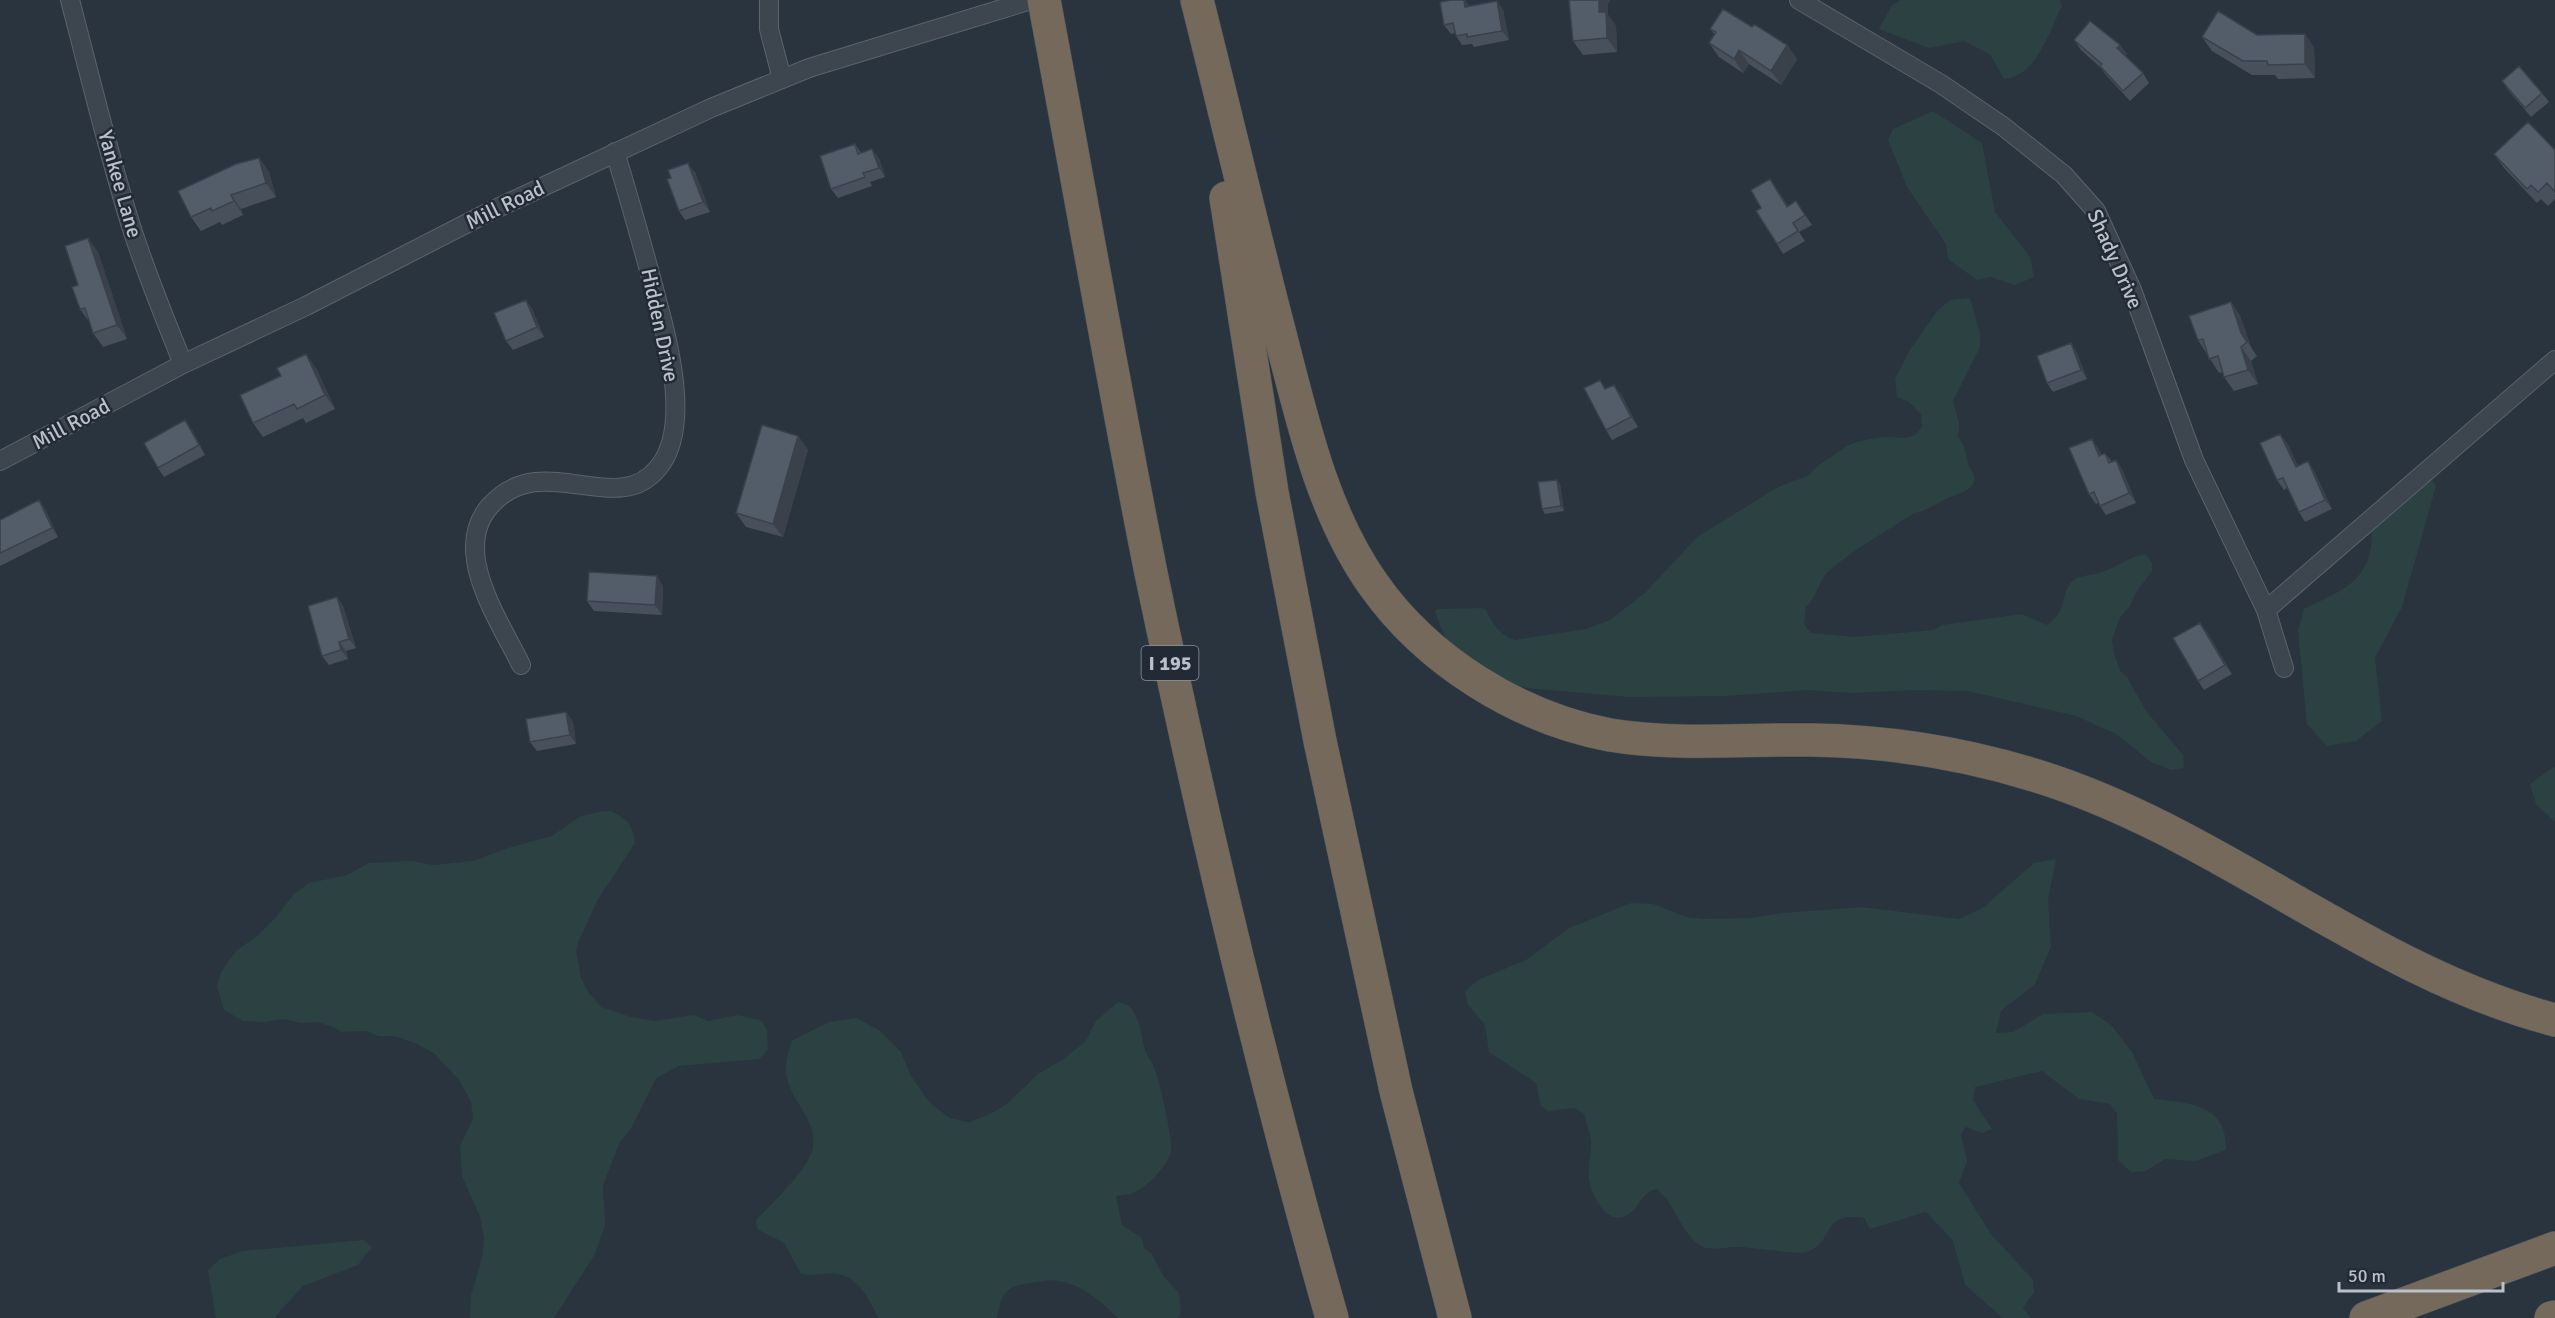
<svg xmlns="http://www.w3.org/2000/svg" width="2555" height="1318" font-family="Signika,sans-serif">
  <rect width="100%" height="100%" fill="#29343f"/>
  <path fill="#2c4141" d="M 1900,0 L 2060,0 L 2062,6 C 2049,32 2037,76 2004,79 L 1990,54 L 1964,41 L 1929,48 L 1879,29 L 1892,5 Z
    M 1933,111 L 1982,143 L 1995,212 L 2030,257 L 2034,277 L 2015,285 L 1991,277 L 1977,280 L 1948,259 L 1946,244 L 1907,187 L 1888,140 L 1893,129 Z
    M 1970,298 L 1980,333 L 1980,347 L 1953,401 L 1959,423 L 1958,437 C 1966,446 1965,452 1968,463 C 1969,467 1973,471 1974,476 C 1977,492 1954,494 1944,500 C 1934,505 1924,512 1914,513 C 1887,531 1856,548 1831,569 C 1818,579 1818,597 1806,607 L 1804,624 L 1811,633 L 1855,637 L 1933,630 L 1942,625 L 2022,614 L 2047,625 C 2068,609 2059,602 2069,585 C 2075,575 2088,576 2099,573 C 2117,568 2127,557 2146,554 L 2152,563 L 2152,571 L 2135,594 L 2131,605 L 2120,617 L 2112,640 L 2114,654 L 2121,672 L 2127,677 L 2146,711 L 2183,755 L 2184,768 L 2171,770 L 2151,762 L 2116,734 L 2076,716 L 1968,691 L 1915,690 L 1852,693 L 1808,690 L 1726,696 L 1628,697 L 1526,688 L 1473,670 L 1452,655 L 1435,612 L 1437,609 L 1482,608 L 1486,610 C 1493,625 1500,635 1515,640 L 1586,629 L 1610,620 L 1646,592 L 1697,537 L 1778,487 L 1807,476 L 1819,465 L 1847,446 L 1859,441 L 1881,437 L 1904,438 L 1915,435 L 1922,427 L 1921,414 L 1909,402 L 1897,397 L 1895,379 L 1910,350 L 1937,311 L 1950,300 Z
    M 2430,476 L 2436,486 L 2402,607 L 2375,658 L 2382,721 L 2356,741 L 2327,746 L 2307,724 L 2298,631 L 2304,609 C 2352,586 2374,579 2372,520 Z
    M 2555,766 L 2555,822 L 2536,804 L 2530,784 Z
    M 611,811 C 627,819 633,824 635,843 L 597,901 L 578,943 L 576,950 L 581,978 L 588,992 L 601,1007 L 631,1017 L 655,1021 L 694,1015 L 708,1021 L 737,1015 L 759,1020 L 762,1022 L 767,1030 L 768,1050 L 759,1059 L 679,1066 L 656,1078 L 630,1130 L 620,1142 L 603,1185 L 605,1225 L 595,1254 L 554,1318 L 470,1318 L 471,1295 L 482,1258 L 484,1238 L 480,1217 L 462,1176 L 460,1146 L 473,1119 L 471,1101 L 458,1079 L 434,1053 L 415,1043 L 394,1036 L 379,1036 L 365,1031 L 341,1032 L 335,1028 L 318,1022 L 301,1023 L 285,1019 L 265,1022 L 243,1021 L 224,1010 L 217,987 L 221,972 L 236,951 L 257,936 L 276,917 L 293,895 L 309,883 L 347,875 L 369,863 L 412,861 L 433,865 L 473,861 L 511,847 L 552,836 L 579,817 L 597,812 Z
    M 2056,859 L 2048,900 L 2051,947 L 2035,984 L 2001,1011 L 1996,1033 L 2013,1032 L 2043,1014 L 2092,1012 L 2111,1025 L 2132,1052 L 2154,1099 C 2189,1103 2228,1104 2226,1150 L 2195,1161 L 2165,1159 L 2146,1171 L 2131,1172 L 2118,1160 L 2117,1114 L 2110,1104 L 2079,1099 L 2042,1071 L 1975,1087 L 1973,1100 L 1992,1129 L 1982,1133 L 1966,1127 L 1961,1134 L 1967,1161 L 1959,1183 L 1991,1234 L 2033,1280 L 2034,1292 L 2023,1308 L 2031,1318 L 2003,1318 L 1965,1285 L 1953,1241 L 1926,1212 L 1870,1229 L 1864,1218 C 1819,1211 1836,1242 1807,1252 C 1797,1255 1752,1247 1738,1247 C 1727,1246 1711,1252 1701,1246 C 1680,1233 1676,1203 1656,1189 C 1639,1193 1639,1213 1622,1217 C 1604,1222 1591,1193 1589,1179 C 1587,1166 1592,1153 1591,1141 C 1590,1132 1586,1122 1584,1114 L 1574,1108 L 1548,1111 L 1541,1106 L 1536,1083 L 1489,1052 L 1485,1025 L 1468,1005 L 1465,991 L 1478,980 L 1526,960 L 1569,928 L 1631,903 L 1653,904 L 1687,917 L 1703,919 L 1750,918 L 1783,913 L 1862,907 L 1959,919 L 1984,907 L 2034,863 Z
    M 1118,1002 C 1125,1003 1129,1005 1133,1011 C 1142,1024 1141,1041 1147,1055 C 1149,1059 1153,1063 1154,1067 C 1159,1078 1174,1144 1171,1152 C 1166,1168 1146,1189 1130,1194 C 1125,1195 1120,1195 1116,1196 L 1122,1225 L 1142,1238 L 1144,1248 L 1152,1254 L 1164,1277 L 1179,1293 L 1181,1314 L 1178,1318 L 1118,1318 C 1101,1302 1083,1285 1059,1281 C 1051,1279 1040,1282 1031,1283 C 1005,1286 1002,1293 997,1318 L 879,1318 C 869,1301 860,1278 838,1274 C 826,1272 814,1277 801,1274 L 784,1243 L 757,1229 L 756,1220 C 772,1203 810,1169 813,1146 C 817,1118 789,1101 786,1073 C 785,1063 789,1051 791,1041 L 829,1022 L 856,1018 L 879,1030 L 901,1052 L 911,1076 L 930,1103 L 950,1118 L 969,1122 L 988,1115 L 1007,1104 L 1038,1074 L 1062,1060 L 1085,1042 L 1096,1021 Z
    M 363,1240 L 372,1247 L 358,1265 L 303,1286 L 274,1318 L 216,1318 L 208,1270 L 220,1259 L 243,1251 Z"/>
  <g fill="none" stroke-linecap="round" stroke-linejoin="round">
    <defs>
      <path id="minor" d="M 70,0 C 90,76 108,152 131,226 C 146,273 165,319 183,364
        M 769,0 L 769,29 L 782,79
        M 1799,0 L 1941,84 L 2004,127 L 2064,175 L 2096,211 L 2132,290 L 2194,460 L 2266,610 L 2284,668
        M 0,461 L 183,364 L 306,306 L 489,212 L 711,108 L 809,68 L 1031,0
        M 2266,610 L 2555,360
        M 521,665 C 500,621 450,551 490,506 C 542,447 616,520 658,468 C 696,423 662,321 649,270 C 638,230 627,191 615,152"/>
      <path id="motorway" d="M 1044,0 C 1080,191 1113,383 1151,573 C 1203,824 1262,1072 1332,1318
        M 1197,0 C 1225,111 1251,223 1280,334 C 1302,419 1322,512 1373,584 C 1427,661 1519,718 1610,735 C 1676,746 1745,739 1811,740 C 1888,741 1963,753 2037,776 C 2221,833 2368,971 2555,1020
        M 1226,198 L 1272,492 L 1320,741 L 1396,1091 L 1455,1318
        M 2366,1318 L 2555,1248
        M 2551,1318 L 2555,1317"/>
    </defs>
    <use href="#minor" stroke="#5b636d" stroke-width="20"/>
    <use href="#motorway" stroke="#48505a" stroke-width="34"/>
    <use href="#minor" stroke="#3d454f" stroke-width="18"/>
    <use href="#motorway" stroke="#74695b" stroke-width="33"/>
  </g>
  <path fill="#47505b" d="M 1452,0 L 1465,0 L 1469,6 L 1497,1 L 1503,10 L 1509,40 L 1474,47 L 1472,44 L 1462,45 L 1456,36 L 1455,33 L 1451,34 L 1444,25 Z
    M 1608,4 L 1608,15 L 1616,26 L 1617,52 L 1583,55 L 1573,41 Z
    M 1752,27 L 1787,45 L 1797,59 L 1781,85 L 1749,64 L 1743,73 L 1719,57 L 1709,43 L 1715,35 L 1710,29 Z
    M 2305,34 L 2314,48 L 2315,78 L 2278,79 L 2275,75 L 2252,75 L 2212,51 L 2202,37 Z
    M 2074,40 L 2120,45 L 2127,54 L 2125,55 L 2143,73 L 2149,83 L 2130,101 L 2106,75 L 2101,68 L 2081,50 Z
    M 2502,81 L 2542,93 L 2549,102 L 2531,117 L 2508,90 Z
    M 855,144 L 861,153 L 879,158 L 885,177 L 870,182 L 872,186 L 838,198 L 831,189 Z
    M 2555,150 L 2555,199 L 2548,206 L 2541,199 L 2537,203 L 2504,168 L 2494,154 Z
    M 259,158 L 269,172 L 276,197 L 241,209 L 243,215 L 222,225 L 220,222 L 201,231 L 191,217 Z
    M 695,172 L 710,212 L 685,220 L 679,211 L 671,178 Z
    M 1770,179 L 1788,206 L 1796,201 L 1812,225 L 1799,232 L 1805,241 L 1783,254 L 1777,244 L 1761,208 Z
    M 98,252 L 127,339 L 103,347 L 93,333 L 90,323 L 80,309 L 78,285 Z
    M 526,300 L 532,309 L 544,337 L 513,350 L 506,341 Z
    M 2231,302 L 2240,316 L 2251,347 L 2257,356 L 2251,361 L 2258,384 L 2234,391 L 2224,377 L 2223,372 L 2219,373 L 2198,340 Z
    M 2071,343 L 2077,353 L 2087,379 L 2053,392 L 2047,383 Z
    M 316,368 L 335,409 L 306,423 L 303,418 L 263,437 L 253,423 Z
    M 1621,394 L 1638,427 L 1612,440 L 1606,430 Z
    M 192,430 L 205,455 L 164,477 L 158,468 Z
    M 798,436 L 808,450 L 783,537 L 746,527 L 736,513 Z
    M 2287,443 L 2298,466 L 2314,471 L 2332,509 L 2305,522 L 2299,512 L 2287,488 L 2284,490 L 2277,480 Z
    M 2098,448 L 2101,455 L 2105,453 L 2112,462 L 2116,460 L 2122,469 L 2136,503 L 2106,515 L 2098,503 L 2096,504 L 2089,494 Z
    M 1557,480 L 1560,484 L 1564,511 L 1545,514 L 1542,509 Z
    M 39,500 L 45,509 L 58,537 L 0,566 L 0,520 Z
    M 663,586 L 662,615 L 594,611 L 587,601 Z
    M 337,597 L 343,606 L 356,648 L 346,651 L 348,659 L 329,665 L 322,656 Z
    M 2207,632 L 2232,674 L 2204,690 L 2198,681 Z
    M 566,712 L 573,722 L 576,744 L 537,751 L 530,742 Z"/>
  <path fill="#3a414a" d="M 1464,0 L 1465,0 L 1470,7 L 1465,7 Z
    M 1599,0 L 1611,0 L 1608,4 L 1608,15 L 1616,26 L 1617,52 L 1607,38 L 1599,12 Z
    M 1497,1 L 1503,10 L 1509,40 L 1502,31 Z
    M 2305,34 L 2314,48 L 2315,78 L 2305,64 Z
    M 1787,45 L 1797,59 L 1781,85 L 1771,71 Z
    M 2120,45 L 2127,54 L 2124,57 L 2117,48 Z
    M 1739,50 L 1749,64 L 1743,73 L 1734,59 Z
    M 872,149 L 879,158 L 885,177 L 879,168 Z
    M 259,158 L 269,172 L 276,197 L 266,183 Z
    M 688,163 L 695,172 L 710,212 L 703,202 Z
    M 231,195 L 241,209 L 243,215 L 234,201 Z
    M 88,238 L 98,252 L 127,339 L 117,325 Z
    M 526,300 L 532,309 L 544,337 L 537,327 Z
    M 2231,302 L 2240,316 L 2251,347 L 2257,356 L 2241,333 Z
    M 2071,343 L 2077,353 L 2087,379 L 2081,370 Z
    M 2241,347 L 2251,361 L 2258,384 L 2248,370 Z
    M 306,354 L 316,368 L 335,409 L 325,395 Z
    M 1614,385 L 1621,394 L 1638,427 L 1631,417 Z
    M 185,420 L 192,430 L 205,455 L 199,445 Z
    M 2280,434 L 2287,443 L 2303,476 L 2296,467 Z
    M 798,436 L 808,450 L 783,537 L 773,524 Z
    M 2092,439 L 2098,448 L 2105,465 L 2099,456 Z
    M 2116,460 L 2122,469 L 2136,503 L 2129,493 Z
    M 2308,461 L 2314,471 L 2332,509 L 2325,500 Z
    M 1557,480 L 1560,484 L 1564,511 L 1561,506 Z
    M 39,500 L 45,509 L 58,537 L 52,528 Z
    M 657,576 L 663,586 L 662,615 L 655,605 Z
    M 337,597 L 343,606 L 356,648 L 349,639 Z
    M 2200,623 L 2207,632 L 2232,674 L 2225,665 Z
    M 339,642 L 346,651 L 348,659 L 341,650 Z
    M 566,712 L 573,722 L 576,744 L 570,735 Z"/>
  <path fill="#535d6a" stroke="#3a414a" stroke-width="1.5" d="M 1452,0 L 1464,0 L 1465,7 L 1497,1 L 1502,31 L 1467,37 L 1467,34 L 1456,36 L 1453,23 L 1444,25 L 1440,2 Z
    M 1569,0 L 1599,0 L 1599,12 L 1606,12 L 1607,38 L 1573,41 Z
    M 1723,9 L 1752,27 L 1754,24 L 1787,45 L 1771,71 L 1739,50 L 1734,59 L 1709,43 L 1716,32 L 1710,29 Z
    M 2218,11 L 2257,35 L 2305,34 L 2305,64 L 2268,65 L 2267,61 L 2243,61 L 2202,37 Z
    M 2090,21 L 2120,45 L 2117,48 L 2143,73 L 2123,91 L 2100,66 L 2102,64 L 2074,40 Z
    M 2519,66 L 2542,93 L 2525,108 L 2502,81 Z
    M 2528,122 L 2555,150 L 2555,192 L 2547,183 L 2538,192 L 2531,185 L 2527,189 L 2494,154 Z
    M 855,144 L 858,154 L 872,149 L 879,168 L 863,173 L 865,177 L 831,189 L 820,156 Z
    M 259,158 L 266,183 L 231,195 L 234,201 L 212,211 L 211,208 L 191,217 L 178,191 L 236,164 Z
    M 688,163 L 703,202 L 679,211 L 667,179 L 671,178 L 668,170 Z
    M 1770,179 L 1787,207 L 1796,201 L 1805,215 L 1793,223 L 1798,231 L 1777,244 L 1756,211 L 1761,208 L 1751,190 Z
    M 88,238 L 117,325 L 93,333 L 85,308 L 80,309 L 72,287 L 78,285 L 65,246 Z
    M 526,300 L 537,327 L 506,341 L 494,313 Z
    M 2231,302 L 2241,333 L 2247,342 L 2241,347 L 2248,370 L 2224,377 L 2218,356 L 2209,359 L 2203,339 L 2198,340 L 2189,316 Z
    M 2071,343 L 2081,370 L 2047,383 L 2037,356 Z
    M 306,354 L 325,395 L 297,409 L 294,404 L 253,423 L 240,395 L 281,376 L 277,368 Z
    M 1600,380 L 1605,389 L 1614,385 L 1631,417 L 1606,430 L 1584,388 Z
    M 185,420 L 199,445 L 158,468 L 144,443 Z
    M 762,425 L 798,436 L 773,524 L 736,513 Z
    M 2280,434 L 2296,467 L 2308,461 L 2325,500 L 2299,512 L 2283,478 L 2277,480 L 2260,443 Z
    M 2092,439 L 2099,456 L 2105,453 L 2109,463 L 2116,460 L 2129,493 L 2100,506 L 2094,492 L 2089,494 L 2069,448 Z
    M 1557,480 L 1561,506 L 1542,509 L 1538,482 Z
    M 39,500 L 52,528 L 0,553 L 0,520 Z
    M 589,572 L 657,576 L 655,605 L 587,601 Z
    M 337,597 L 349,639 L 339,642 L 341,650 L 322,656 L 308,606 Z
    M 2200,623 L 2225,665 L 2198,681 L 2173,638 Z
    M 566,712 L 570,735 L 530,742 L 526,719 Z"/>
  <g text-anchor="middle" stroke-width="5" stroke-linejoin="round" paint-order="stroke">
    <rect fill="#222a35" stroke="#8c949d" stroke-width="1.5" x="1141.5" y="646" width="57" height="34" rx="4.5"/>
    <g font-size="20" font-weight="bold" fill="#bac1ca">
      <text x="1170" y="670">I 195</text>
    </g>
    <g font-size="21" fill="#bac1ca" stroke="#222a35">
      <text transform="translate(120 184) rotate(74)" y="7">Yankee Lane</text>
      <text transform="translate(505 205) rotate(-26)" y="7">Mill Road</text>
      <text transform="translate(2115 259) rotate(66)" y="7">Shady Drive</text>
      <text transform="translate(660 325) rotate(78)" y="7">Hidden Drive</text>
      <text transform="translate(71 424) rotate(-28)" y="7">Mill Road</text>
    </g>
  </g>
  <path d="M2339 1282v9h164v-9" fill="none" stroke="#bac1ca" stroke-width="3"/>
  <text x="2348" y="1282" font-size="18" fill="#bac1ca" stroke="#222a35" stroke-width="4.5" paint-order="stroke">50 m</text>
</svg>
